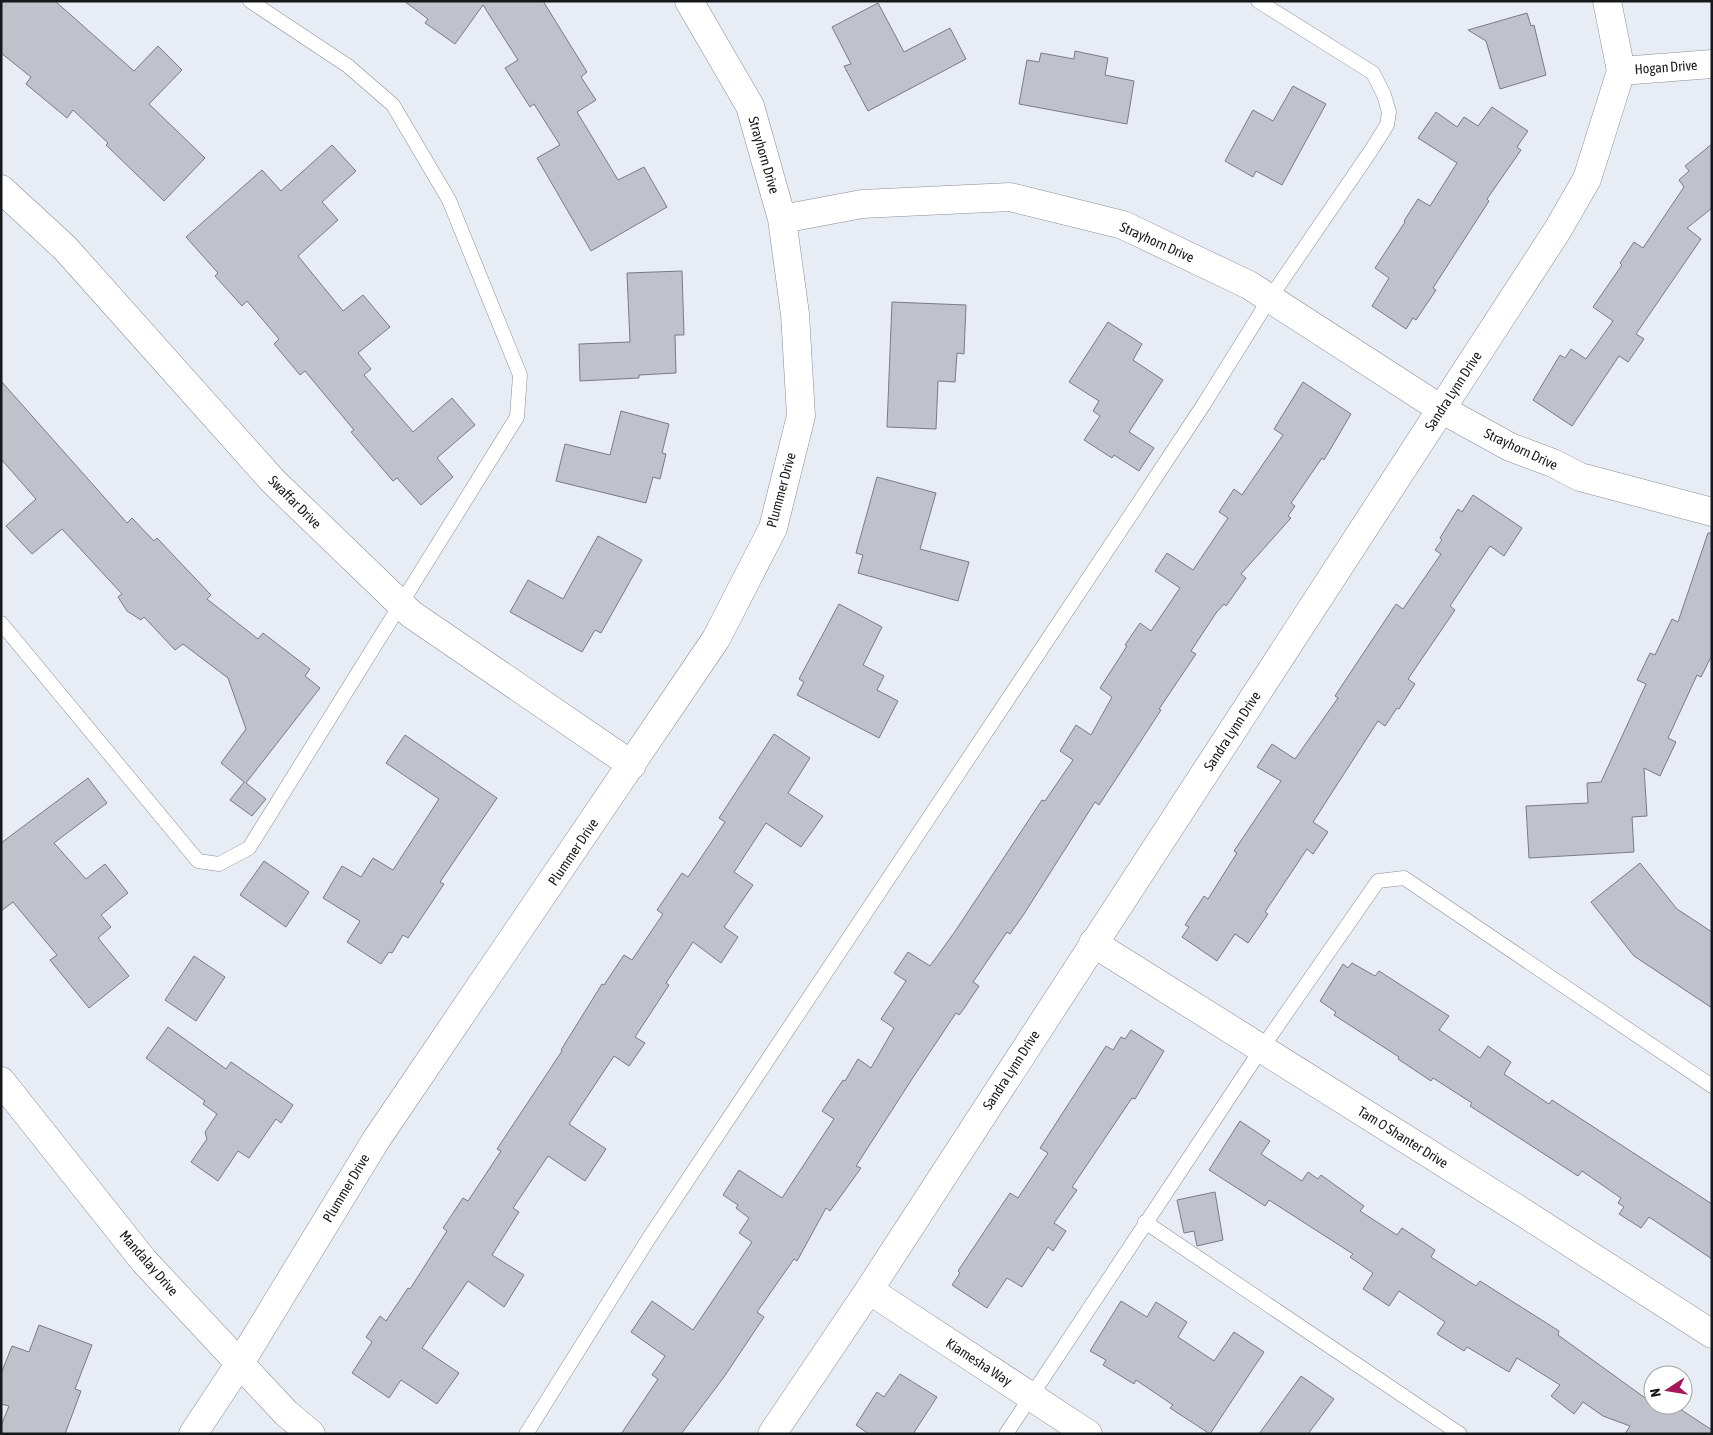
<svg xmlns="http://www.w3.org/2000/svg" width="1713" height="1435" font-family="'Asap Condensed',sans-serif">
  <rect width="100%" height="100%" fill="#e7ecf5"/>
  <path fill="#c0c1cb" stroke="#7a7b84" d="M 1,1 L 55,1 L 134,71 L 158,46 L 182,70 L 149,104 L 205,158 L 164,201 L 106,145 L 108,143 L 73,110 L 67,118 L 26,84 L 31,77 L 1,53 Z
    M 404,1 L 543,1 L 587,72 L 581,77 L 596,100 L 577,112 L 618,180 L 644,167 L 667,207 L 591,251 L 537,158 L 560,145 L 534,104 L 530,107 L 505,68 L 518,60 L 483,5 L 455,44 L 425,23 L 428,19 Z
    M 878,3 L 904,52 L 950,28 L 966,59 L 868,111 L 844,66 L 851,64 L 832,27 Z
    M 1527,13 L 1531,26 L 1534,25 L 1546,75 L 1500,89 L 1486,41 L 1468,30 Z
    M 1075,51 L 1108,58 L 1105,75 L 1134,81 L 1127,124 L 1019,104 L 1027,60 L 1039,62 L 1041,53 L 1074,59 Z
    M 1293,86 L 1326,104 L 1282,185 L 1256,171 L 1253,177 L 1225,161 L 1253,110 L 1273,121 Z
    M 1492,107 L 1528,131 L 1517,147 L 1521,150 L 1487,199 L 1489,201 L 1433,288 L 1436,290 L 1416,320 L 1413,318 L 1406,329 L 1372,306 L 1389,278 L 1375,268 L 1405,222 L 1404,221 L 1418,199 L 1430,206 L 1457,163 L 1418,138 L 1436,112 L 1457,127 L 1464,117 L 1478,126 Z
    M 1712,144 L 1712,208 L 1687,228 L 1701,239 L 1636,334 L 1644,339 L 1628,362 L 1619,356 L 1572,426 L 1533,400 L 1560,355 L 1565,358 L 1571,349 L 1586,359 L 1613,321 L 1593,307 L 1622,265 L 1620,263 L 1634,242 L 1643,248 L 1684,187 L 1679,180 L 1689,171 L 1685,166 Z
    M 332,145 L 356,171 L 322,202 L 338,220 L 298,256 L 343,311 L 363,295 L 390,327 L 358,353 L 371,369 L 364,375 L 413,432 L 452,398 L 475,425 L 437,458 L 453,477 L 421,505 L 397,478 L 393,481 L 351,432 L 354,430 L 305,371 L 300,375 L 274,344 L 279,339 L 247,301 L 242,306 L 215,276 L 218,273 L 186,237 L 262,170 L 281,191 Z
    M 682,271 L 684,335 L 675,335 L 676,373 L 639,375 L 639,378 L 580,381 L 579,344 L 630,342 L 627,273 Z
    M 892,302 L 966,305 L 964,354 L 957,353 L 955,382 L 938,381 L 936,429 L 887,427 Z
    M 1108,322 L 1142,344 L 1133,360 L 1163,380 L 1129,432 L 1154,448 L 1139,471 L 1114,455 L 1112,458 L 1084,440 L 1100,416 L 1093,411 L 1099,401 L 1069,382 Z
    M 1,381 L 127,523 L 132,518 L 154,541 L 157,538 L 211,595 L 207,599 L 258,639 L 263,633 L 310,669 L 305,676 L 320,688 L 246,783 L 266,799 L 252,816 L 230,800 L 244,782 L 221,763 L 246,729 L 228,678 L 183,644 L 175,650 L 144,617 L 141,620 L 127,611 L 118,597 L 122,594 L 62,529 L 32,554 L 6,526 L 36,499 L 1,459 Z
    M 1303,382 L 1351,414 L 1324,460 L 1322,458 L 1291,503 L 1295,506 L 1288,516 L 1291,518 L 1241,574 L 1246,578 L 1226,606 L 1224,604 L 1216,613 L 1191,651 L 1196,654 L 1159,709 L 1161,710 L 1099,805 L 1095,802 L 1024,914 L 1010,934 L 1007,932 L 973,982 L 979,986 L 963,1010 L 959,1015 L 956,1013 L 912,1079 L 856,1166 L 861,1168 L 830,1211 L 826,1208 L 797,1261 L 794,1259 L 757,1312 L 764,1317 L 724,1377 L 681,1434 L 621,1434 L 658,1379 L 652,1375 L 665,1356 L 631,1332 L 652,1301 L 693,1330 L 752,1242 L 739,1233 L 749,1218 L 736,1208 L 738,1205 L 723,1195 L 739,1170 L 782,1198 L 834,1119 L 822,1111 L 843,1080 L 845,1081 L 858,1059 L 871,1068 L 894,1028 L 881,1019 L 906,981 L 894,973 L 908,952 L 930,966 L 954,933 L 1042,800 L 1045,801 L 1073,760 L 1060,751 L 1076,725 L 1091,735 L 1112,697 L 1100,688 L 1127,646 L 1125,645 L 1140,623 L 1151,631 L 1180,588 L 1155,571 L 1167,553 L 1193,570 L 1228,518 L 1219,512 L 1234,489 L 1242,495 L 1283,435 L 1274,429 Z
    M 621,411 L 669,424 L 662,453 L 666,454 L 660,479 L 653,477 L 646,503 L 556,481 L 565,444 L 610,455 Z
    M 877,477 L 936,493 L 920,549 L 969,562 L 958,601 L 858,573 L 863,555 L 856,553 Z
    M 1473,495 L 1522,528 L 1504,556 L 1490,546 L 1450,606 L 1455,610 L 1408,679 L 1415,684 L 1399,709 L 1397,708 L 1385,726 L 1378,721 L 1313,822 L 1328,832 L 1313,854 L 1307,849 L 1265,912 L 1268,914 L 1248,943 L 1235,934 L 1217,961 L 1182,937 L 1189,927 L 1185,925 L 1204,896 L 1208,899 L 1237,853 L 1234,851 L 1281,781 L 1257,767 L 1272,744 L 1295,759 L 1338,698 L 1335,696 L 1396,604 L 1403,609 L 1441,554 L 1435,550 L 1442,540 L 1440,538 L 1458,509 L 1462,512 Z
    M 1708,533 L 1712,533 L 1712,655 L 1701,677 L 1697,675 L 1668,738 L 1676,742 L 1660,776 L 1644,768 L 1647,816 L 1632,817 L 1634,852 L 1529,858 L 1526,806 L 1588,803 L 1587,783 L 1601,782 L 1646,684 L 1637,680 L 1650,653 L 1655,655 L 1672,619 L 1678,622 Z
    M 598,536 L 642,560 L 601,633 L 595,630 L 582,652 L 510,612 L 528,580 L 563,599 Z
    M 839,604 L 882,627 L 863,665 L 884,676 L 877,690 L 898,701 L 879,738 L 797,695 L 804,682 L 799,679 Z
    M 774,734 L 810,758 L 788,793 L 823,816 L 801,847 L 766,823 L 734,872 L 753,885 L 724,927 L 738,937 L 721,963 L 693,942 L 666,983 L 669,985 L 635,1037 L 645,1043 L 629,1066 L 614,1056 L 569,1124 L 606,1149 L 585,1181 L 548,1156 L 513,1208 L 519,1212 L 492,1255 L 524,1275 L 504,1307 L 468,1281 L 422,1348 L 459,1373 L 437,1404 L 401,1380 L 389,1398 L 352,1373 L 372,1342 L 366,1337 L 380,1316 L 386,1321 L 408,1288 L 410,1289 L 447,1231 L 443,1228 L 463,1198 L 468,1201 L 501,1151 L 497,1149 L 562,1051 L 561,1050 L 602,984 L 604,985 L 624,955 L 632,960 L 663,914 L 657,910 L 682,873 L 688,877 L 725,822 L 719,818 Z
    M 405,735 L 497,798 L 440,882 L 444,884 L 408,938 L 403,935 L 392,953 L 389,952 L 381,964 L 347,942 L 360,921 L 323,898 L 342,866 L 361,877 L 373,858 L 393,870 L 439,799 L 386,763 Z
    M 88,778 L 107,803 L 54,843 L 86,879 L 105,864 L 128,893 L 101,915 L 111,927 L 98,938 L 129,976 L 89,1008 L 50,960 L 57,955 L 13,902 L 1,911 L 1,843 Z
    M 264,861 L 309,892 L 286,927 L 240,895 Z
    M 1640,863 L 1677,909 L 1712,932 L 1712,1008 L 1634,956 L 1591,902 Z
    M 194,956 L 225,977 L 196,1021 L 165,1000 Z
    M 1352,963 L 1375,976 L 1379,971 L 1449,1016 L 1439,1030 L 1480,1058 L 1488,1046 L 1511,1062 L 1504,1074 L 1549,1104 L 1552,1100 L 1712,1204 L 1712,1259 L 1649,1217 L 1641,1228 L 1619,1214 L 1624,1207 L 1618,1203 L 1621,1198 L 1582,1171 L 1578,1176 L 1470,1106 L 1472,1103 L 1433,1078 L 1431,1081 L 1398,1059 L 1399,1057 L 1334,1015 L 1336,1012 L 1320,1001 L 1343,964 L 1348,968 Z
    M 168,1027 L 226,1069 L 231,1062 L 293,1105 L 281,1123 L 276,1119 L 249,1158 L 238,1151 L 218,1181 L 191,1162 L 207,1139 L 205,1132 L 217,1114 L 203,1104 L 205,1101 L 146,1058 Z
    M 1131,1030 L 1164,1051 L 1135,1099 L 1132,1098 L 1072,1187 L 1077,1190 L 1054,1223 L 1066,1231 L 1053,1251 L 1048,1247 L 1022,1287 L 1007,1278 L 987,1308 L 952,1285 L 960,1273 L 958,1271 L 1010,1193 L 1018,1198 L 1048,1153 L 1040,1148 L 1106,1046 L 1113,1050 L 1121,1037 L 1125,1039 Z
    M 1240,1121 L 1270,1141 L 1261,1154 L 1302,1181 L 1308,1172 L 1318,1179 L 1321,1175 L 1364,1206 L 1360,1211 L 1397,1235 L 1402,1228 L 1435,1250 L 1431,1257 L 1476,1286 L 1480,1281 L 1559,1331 L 1558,1335 L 1648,1400 L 1651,1395 L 1653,1397 L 1653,1405 L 1674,1405 L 1712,1430 L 1712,1434 L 1625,1434 L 1630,1426 L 1603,1416 L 1583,1402 L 1574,1414 L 1551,1396 L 1560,1385 L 1517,1358 L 1509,1372 L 1467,1347 L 1464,1351 L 1437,1334 L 1445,1322 L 1399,1291 L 1389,1306 L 1363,1289 L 1373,1273 L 1350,1257 L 1353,1254 L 1269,1200 L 1265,1206 L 1209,1170 Z
    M 1215,1192 L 1223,1240 L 1197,1246 L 1194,1231 L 1184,1233 L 1177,1200 Z
    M 1121,1301 L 1147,1317 L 1156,1302 L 1187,1322 L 1178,1337 L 1214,1361 L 1234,1332 L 1264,1352 L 1210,1434 L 1170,1408 L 1173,1405 L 1136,1380 L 1134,1384 L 1103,1365 L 1106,1360 L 1090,1351 Z
    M 39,1325 L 92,1345 L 75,1389 L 81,1391 L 65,1434 L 1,1434 L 1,1426 L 9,1406 L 1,1404 L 1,1374 L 12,1346 L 29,1352 Z
    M 900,1374 L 937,1397 L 913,1434 L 869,1434 L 856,1425 L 877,1392 L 884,1397 Z
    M 1301,1376 L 1334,1399 L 1308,1434 L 1259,1434 Z"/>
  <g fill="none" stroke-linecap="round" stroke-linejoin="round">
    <defs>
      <path id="service" d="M 1,623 L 198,861 L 219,864 L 249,848 L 517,417 L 520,375 L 449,200 L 393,105 L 348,66 L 250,1
        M 1145,1222 L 1460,1434
        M 526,1434 L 649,1238 L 1132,513 L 1204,404 L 1270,298 L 1372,149 L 1387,125 L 1389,112 L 1384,95 L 1373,73 L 1258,1
        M 1006,1434 L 1262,1048 L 1378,881 L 1404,878 L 1712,1086"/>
      <path id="minor" d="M 1621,71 L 1712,64
        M 1,189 L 65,248 L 273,481 L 411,614 L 632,765
        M 782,219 L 862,204 L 1010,197 L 1123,225 L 1249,285 L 1441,409 L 1510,447 L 1553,463 L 1580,477 L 1712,512
        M 1093,943 L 1527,1215 L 1712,1334
        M 869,1290 L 1088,1434
        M 193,1434 L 240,1363 L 376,1140 L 716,639 L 773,528 L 801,416 L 795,314 L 782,219 L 750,106 L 689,1
        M 772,1434 L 869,1290 L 1557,231 L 1587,179 L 1621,71 L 1607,1"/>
      <path id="tertiary" d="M 1,1081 L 144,1261 L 286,1413 L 311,1434"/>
    </defs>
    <use href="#service" stroke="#898d96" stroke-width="15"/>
    <use href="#minor" stroke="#898d96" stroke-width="29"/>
    <use href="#tertiary" stroke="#898d96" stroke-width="29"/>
    <use href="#service" stroke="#fff" stroke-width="14"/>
    <use href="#minor" stroke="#fff" stroke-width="28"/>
    <use href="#tertiary" stroke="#fff" stroke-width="28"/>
  </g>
  <g text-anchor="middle" stroke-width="5" stroke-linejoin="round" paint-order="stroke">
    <g font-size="14" fill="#17181b" stroke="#fff">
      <text transform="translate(1666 67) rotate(-4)" y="5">Hogan Drive</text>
      <text transform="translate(764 155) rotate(74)" y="5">Strayhorn Drive</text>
      <text transform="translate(1157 242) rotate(24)" y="5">Strayhorn Drive</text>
      <text transform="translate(1453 391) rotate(-57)" y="5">Sandra Lynn Drive</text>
      <text transform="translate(1521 449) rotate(25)" y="5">Strayhorn Drive</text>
      <text transform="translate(781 490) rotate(-75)" y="5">Plummer Drive</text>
      <text transform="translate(295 502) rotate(45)" y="5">Swaffar Drive</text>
      <text transform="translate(1232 731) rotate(-57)" y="5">Sandra Lynn Drive</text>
      <text transform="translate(573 852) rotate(-56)" y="5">Plummer Drive</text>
      <text transform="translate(1011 1070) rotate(-57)" y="5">Sandra Lynn Drive</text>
      <text transform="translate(1403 1137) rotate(32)" y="5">Tam O Shanter Drive</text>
      <text transform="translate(346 1188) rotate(-59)" y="5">Plummer Drive</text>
      <text transform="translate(149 1263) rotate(49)" y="5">Mandalay Drive</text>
      <text transform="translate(979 1362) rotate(33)" y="5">Kiamesha Way</text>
    </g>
  </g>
  <rect width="1713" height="1435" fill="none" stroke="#17181b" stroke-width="5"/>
  <g transform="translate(1668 1390) rotate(258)"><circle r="24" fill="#ffffff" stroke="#a2a3a4"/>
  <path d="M0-4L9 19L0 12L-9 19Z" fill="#a61658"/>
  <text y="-8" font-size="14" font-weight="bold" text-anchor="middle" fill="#17181b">N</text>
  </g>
</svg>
